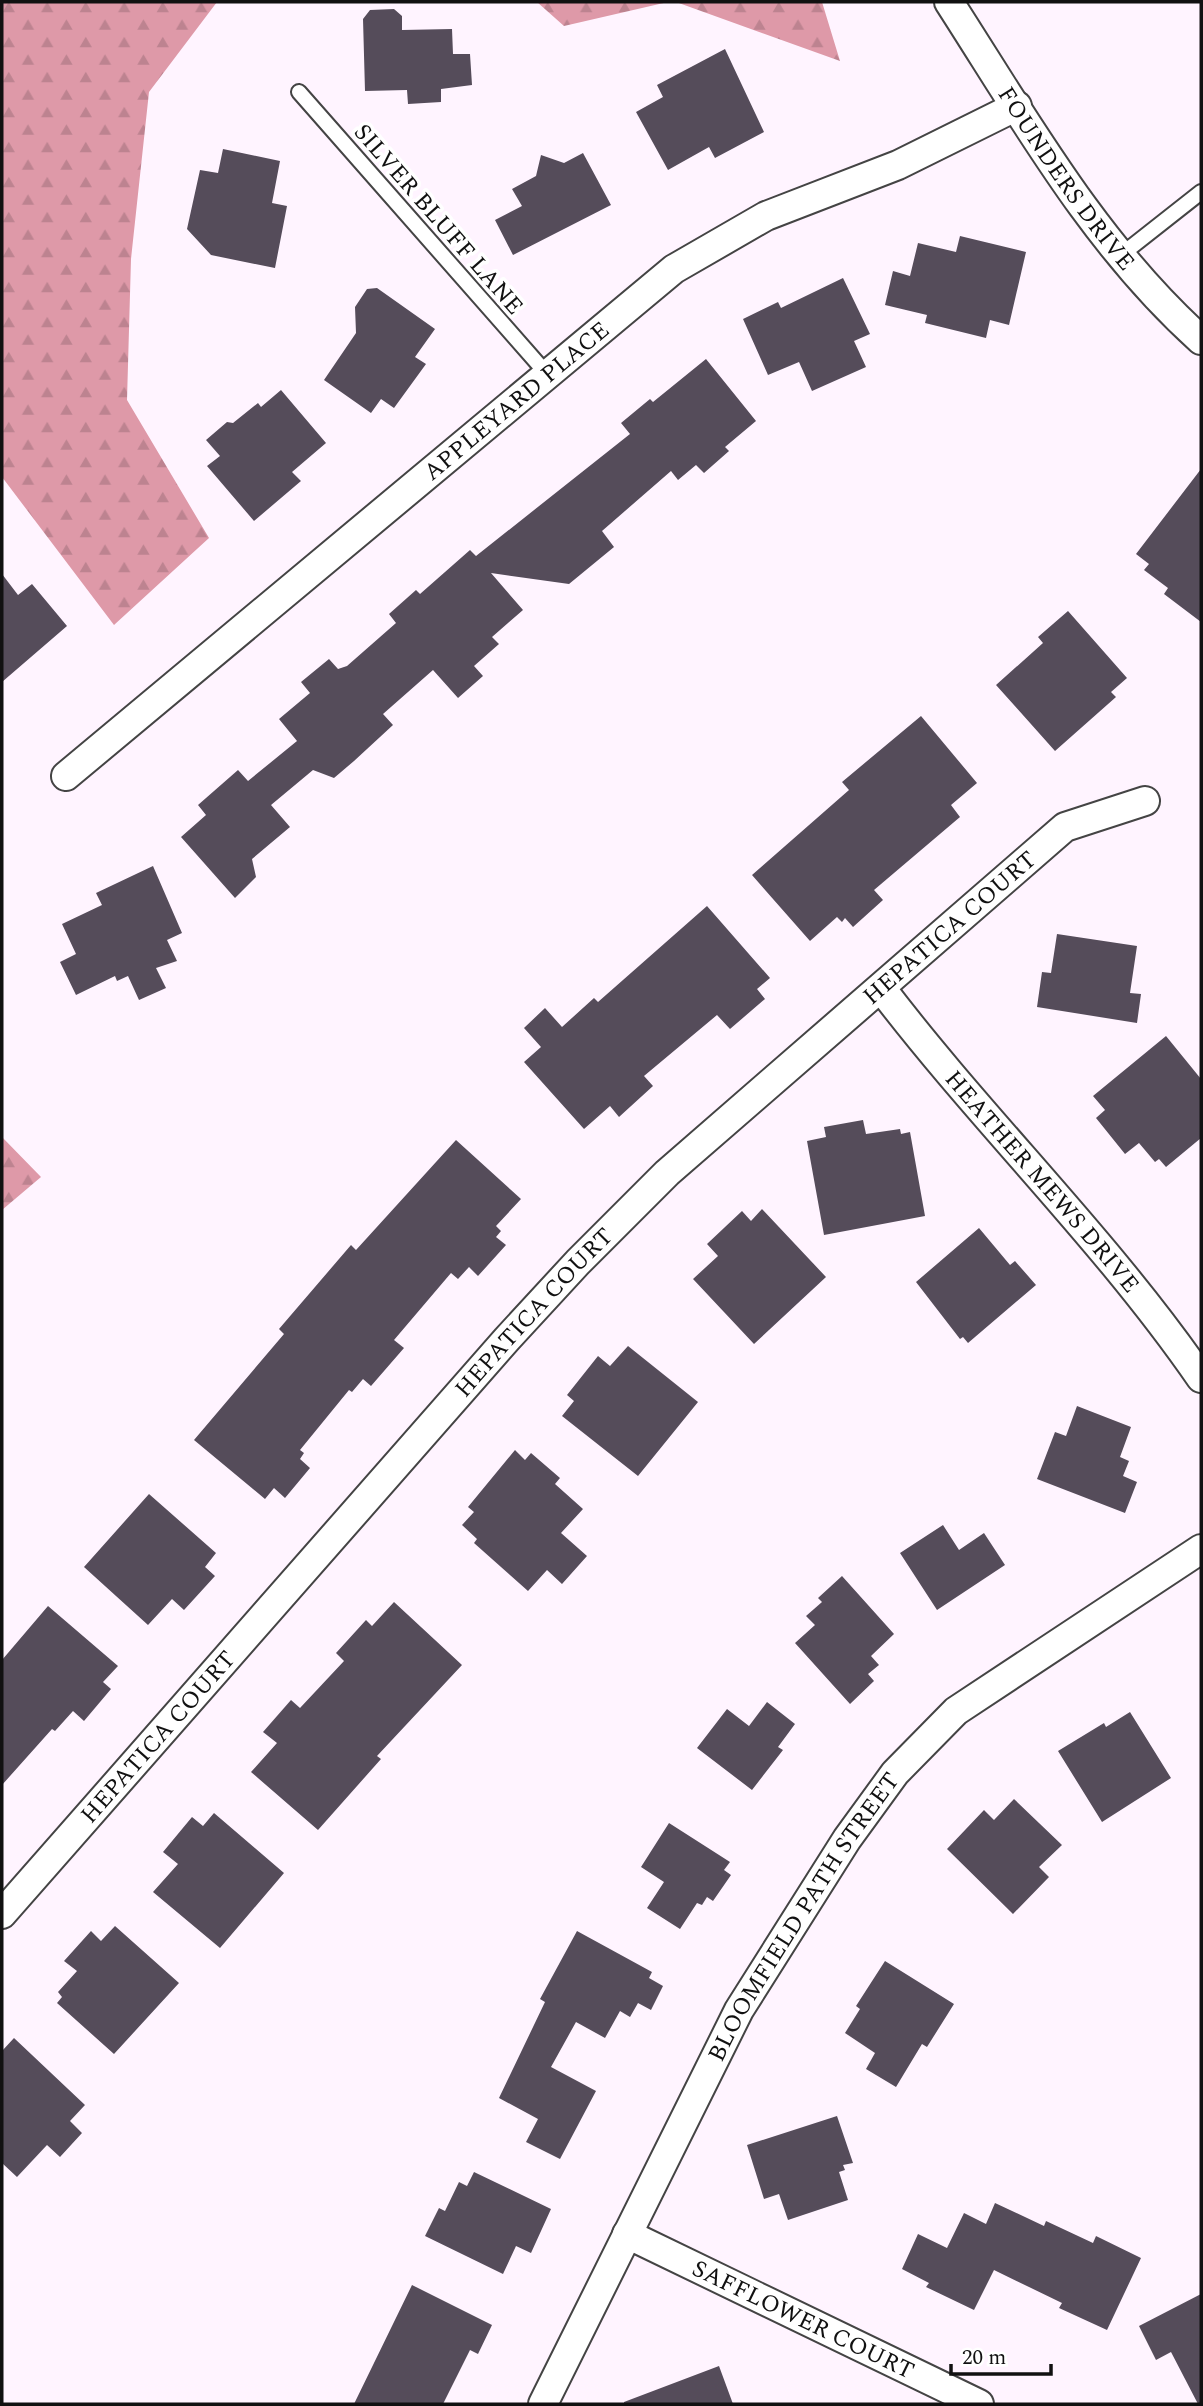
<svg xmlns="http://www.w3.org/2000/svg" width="1203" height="2406" font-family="Spectral,serif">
  <defs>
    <pattern id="forest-firs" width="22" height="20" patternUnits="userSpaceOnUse" patternTransform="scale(1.75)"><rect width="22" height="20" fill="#de99a8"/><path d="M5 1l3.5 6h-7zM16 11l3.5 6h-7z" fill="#bd8390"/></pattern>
  </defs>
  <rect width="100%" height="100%" fill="#fff4ff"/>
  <path fill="url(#forest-firs)" d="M 2,2 L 217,2 L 149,92 L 131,259 L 127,400 L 209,538 L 114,625 L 2,477 Z
    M 537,2 L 668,2 L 564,26 Z
    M 676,2 L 822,2 L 840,61 Z
    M 2,1137 L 41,1177 L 2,1210 Z"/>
  <path fill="#554c5a" d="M 394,9 L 402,16 L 402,30 L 452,29 L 453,54 L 470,54 L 472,85 L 441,89 L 441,102 L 408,104 L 407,90 L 365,91 L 363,19 L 370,10 Z
    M 725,49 L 764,132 L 715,158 L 709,147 L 668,170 L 636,112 L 663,97 L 657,85 Z
    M 223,149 L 280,161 L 272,203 L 287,206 L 275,268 L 211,255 L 187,229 L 200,170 L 218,173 Z
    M 583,153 L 611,205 L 513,255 L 495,220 L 522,206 L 512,189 L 536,176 L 541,155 L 564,163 Z
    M 960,236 L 1026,252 L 1009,325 L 990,320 L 986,338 L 925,323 L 927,315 L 885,305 L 893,271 L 910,276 L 918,243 L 956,252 Z
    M 843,278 L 870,334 L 854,341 L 866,367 L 812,391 L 799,362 L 768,375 L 743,319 L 778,302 L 781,308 Z
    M 377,288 L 435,329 L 415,357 L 426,364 L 394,408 L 381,399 L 371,413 L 324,380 L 356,333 L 355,307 L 367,289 Z
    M 706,359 L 756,421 L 725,447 L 729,451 L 704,473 L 696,465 L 678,480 L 671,471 L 602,531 L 614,547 L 569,584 L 491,573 L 523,610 L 492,637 L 499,644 L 474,666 L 483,676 L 458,698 L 433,670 L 383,714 L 393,725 L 354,761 L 334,778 L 313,770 L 271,805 L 290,827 L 252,859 L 256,877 L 235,898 L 181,837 L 206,815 L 198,805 L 238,770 L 248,781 L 297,741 L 279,719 L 310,693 L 301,682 L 329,659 L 338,669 L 347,666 L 396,623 L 389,614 L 416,590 L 420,594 L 470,550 L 476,556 L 630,434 L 621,423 L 650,399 L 653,402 Z
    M 281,390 L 326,443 L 292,472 L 301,481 L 254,521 L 207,466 L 220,456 L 206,440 L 227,422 L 233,423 L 258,403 L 261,407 Z
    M 1201,469 L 1201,622 L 1164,594 L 1168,588 L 1144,570 L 1149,564 L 1136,554 Z
    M 2,574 L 18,595 L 32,584 L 67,626 L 2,682 Z
    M 1068,611 L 1127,678 L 1111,692 L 1116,697 L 1055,751 L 996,685 L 1043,643 L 1038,637 Z
    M 921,716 L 977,783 L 951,805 L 960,817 L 874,890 L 883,900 L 853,927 L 845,918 L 842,922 L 837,917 L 810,941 L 752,875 L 849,790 L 842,782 Z
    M 153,866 L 182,933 L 167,940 L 177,961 L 156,968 L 166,988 L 139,1000 L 128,976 L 117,981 L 115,976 L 76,995 L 60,962 L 76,954 L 62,924 L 102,905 L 96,893 Z
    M 707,906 L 770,978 L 757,989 L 765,999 L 730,1029 L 717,1015 L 644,1076 L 653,1086 L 619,1117 L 610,1106 L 584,1129 L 524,1062 L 541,1047 L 524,1028 L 545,1008 L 562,1027 L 594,998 L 598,1002 Z
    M 1057,934 L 1137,946 L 1130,993 L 1141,994 L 1137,1023 L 1037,1007 L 1042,972 L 1051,973 Z
    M 1166,1036 L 1201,1079 L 1201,1138 L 1166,1167 L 1159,1159 L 1155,1162 L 1139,1143 L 1125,1154 L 1096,1118 L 1105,1110 L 1093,1096 Z
    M 863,1120 L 866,1134 L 900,1129 L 901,1134 L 910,1132 L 925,1216 L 824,1235 L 807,1141 L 826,1137 L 824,1127 Z
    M 456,1140 L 521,1199 L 496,1226 L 501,1231 L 496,1237 L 506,1245 L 478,1276 L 469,1267 L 458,1279 L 451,1273 L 394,1340 L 404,1348 L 371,1386 L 363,1379 L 352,1392 L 349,1390 L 300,1450 L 304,1453 L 300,1459 L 310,1468 L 285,1498 L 274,1488 L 265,1499 L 194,1440 L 284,1334 L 279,1329 L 351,1245 L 356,1250 Z
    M 762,1209 L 826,1277 L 754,1344 L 693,1279 L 718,1256 L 707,1244 L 742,1211 L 751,1221 Z
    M 979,1228 L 1010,1265 L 1015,1261 L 1036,1285 L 968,1343 L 963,1337 L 960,1339 L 916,1282 Z
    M 628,1346 L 698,1402 L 638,1476 L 562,1416 L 574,1401 L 567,1395 L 598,1356 L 610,1366 Z
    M 1077,1406 L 1131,1427 L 1120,1457 L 1129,1461 L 1123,1476 L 1137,1482 L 1125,1513 L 1037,1479 L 1055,1432 L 1066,1436 Z
    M 515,1450 L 525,1460 L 531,1453 L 560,1478 L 555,1484 L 583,1509 L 561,1533 L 587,1556 L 562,1584 L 547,1570 L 528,1591 L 474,1543 L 477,1539 L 462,1525 L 474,1512 L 468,1507 Z
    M 149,1494 L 216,1553 L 205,1567 L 215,1576 L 184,1610 L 172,1599 L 148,1625 L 84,1567 Z
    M 943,1525 L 959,1550 L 984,1533 L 1005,1565 L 937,1610 L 900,1553 Z
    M 842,1576 L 894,1634 L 871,1656 L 879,1665 L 868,1674 L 874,1681 L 850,1704 L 795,1643 L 815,1625 L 806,1616 L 822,1602 L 818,1598 Z
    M 394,1602 L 462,1665 L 377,1756 L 381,1759 L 318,1830 L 251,1772 L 277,1743 L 263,1732 L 291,1700 L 300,1708 L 344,1661 L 336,1653 L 366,1620 L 372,1626 Z
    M 48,1606 L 118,1666 L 103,1682 L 111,1689 L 84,1721 L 73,1711 L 55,1731 L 52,1729 L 2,1785 L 2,1660 Z
    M 767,1702 L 795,1724 L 778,1747 L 783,1750 L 752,1790 L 697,1748 L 727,1709 L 749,1726 Z
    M 1130,1712 L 1171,1778 L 1102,1822 L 1058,1751 L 1104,1723 L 1106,1727 Z
    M 1014,1799 L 1062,1845 L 1039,1867 L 1049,1877 L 1013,1914 L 947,1849 L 984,1810 L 994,1820 Z
    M 214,1813 L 284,1873 L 220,1948 L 153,1892 L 178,1864 L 163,1852 L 192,1817 L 203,1826 Z
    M 669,1823 L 730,1862 L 724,1870 L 731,1875 L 713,1901 L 707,1897 L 702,1905 L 697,1903 L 680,1929 L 647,1908 L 664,1882 L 641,1867 Z
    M 115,1926 L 179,1983 L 114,2054 L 57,2003 L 62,1997 L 58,1992 L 77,1971 L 64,1961 L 91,1931 L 101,1941 Z
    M 577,1931 L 652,1972 L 649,1978 L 663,1986 L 651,2010 L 638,2003 L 630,2017 L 620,2011 L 605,2038 L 576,2022 L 551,2067 L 596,2091 L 560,2159 L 526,2142 L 538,2119 L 499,2098 L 545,2002 L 540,1999 Z
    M 885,1961 L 954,2004 L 927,2047 L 922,2044 L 896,2087 L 866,2069 L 875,2053 L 845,2033 L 860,2009 L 856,2006 Z
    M 14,2038 L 85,2105 L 70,2121 L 82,2133 L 60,2157 L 47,2145 L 17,2177 L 2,2163 L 2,2051 Z
    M 837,2116 L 853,2163 L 843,2165 L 845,2170 L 839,2172 L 848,2200 L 788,2220 L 779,2194 L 764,2199 L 747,2145 Z
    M 474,2172 L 551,2209 L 531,2253 L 516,2246 L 503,2274 L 425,2236 L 439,2208 L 445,2211 L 459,2182 L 467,2186 Z
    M 995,2203 L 1044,2226 L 1046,2221 L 1093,2243 L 1096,2236 L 1141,2258 L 1107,2330 L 1059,2308 L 1062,2303 L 994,2270 L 974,2310 L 926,2287 L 929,2283 L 902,2269 L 918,2234 L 947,2248 L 964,2213 L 986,2224 Z
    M 412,2285 L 492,2325 L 478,2354 L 470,2350 L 443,2404 L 354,2404 Z
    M 1201,2294 L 1201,2404 L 1198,2404 L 1171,2352 L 1156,2360 L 1139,2326 Z
    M 719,2366 L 733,2404 L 624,2404 L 624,2402 Z"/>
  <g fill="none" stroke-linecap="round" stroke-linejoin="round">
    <defs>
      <path id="lane" d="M 299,92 L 547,374
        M 1121,255 L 1201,192"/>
      <g id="street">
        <path id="s1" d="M 949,2 C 1025,120 1095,245 1201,340"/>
        <path id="s2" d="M 66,776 L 674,269 L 766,216 L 898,165 L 1017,106"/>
        <path id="s3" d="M 881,988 C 983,1122 1105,1239 1201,1378"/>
        <path id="s4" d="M 2,1914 L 507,1339 L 578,1262 L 667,1173 L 1065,827 L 1145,801"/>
        <path id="s5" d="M 627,2234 L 979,2404"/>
        <path id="s6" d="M 543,2404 L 739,2010 L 847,1839 L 895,1773 L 956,1711 L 1201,1549"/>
      </g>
    </defs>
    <use href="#lane" stroke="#444" stroke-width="18"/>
    <use href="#street" stroke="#444" stroke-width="32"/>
    <use href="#lane" stroke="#fff" stroke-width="14"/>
    <use href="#street" stroke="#fff" stroke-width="28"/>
  </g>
  <g text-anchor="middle" stroke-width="7" stroke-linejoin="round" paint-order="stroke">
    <g font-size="24" fill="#111" stroke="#fff">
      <text dy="8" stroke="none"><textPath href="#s1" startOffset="212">FOUNDERS DRIVE</textPath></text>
      <text transform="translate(439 219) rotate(49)" y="8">SILVER BLUFF LANE</text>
      <text dy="8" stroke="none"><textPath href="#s2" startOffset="586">APPLEYARD PLACE</textPath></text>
      <text dy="8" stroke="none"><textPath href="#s4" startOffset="1370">HEPATICA COURT</textPath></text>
      <text dy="8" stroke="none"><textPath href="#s3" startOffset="252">HEATHER MEWS DRIVE</textPath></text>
      <text dy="8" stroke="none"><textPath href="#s4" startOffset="803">HEPATICA COURT</textPath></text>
      <text dy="8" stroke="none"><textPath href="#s4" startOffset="236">HEPATICA COURT</textPath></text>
      <text dy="8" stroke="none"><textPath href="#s6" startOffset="553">BLOOMFIELD PATH STREET</textPath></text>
      <text dy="8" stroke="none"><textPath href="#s5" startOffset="196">SAFFLOWER COURT</textPath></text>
    </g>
  </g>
  <rect width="1203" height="2406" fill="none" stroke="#111111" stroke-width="7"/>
  <path d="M951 2364v10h100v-10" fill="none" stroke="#111111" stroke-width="3.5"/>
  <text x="962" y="2364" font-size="21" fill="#111111" stroke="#ffffff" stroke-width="5" paint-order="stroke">20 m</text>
</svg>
